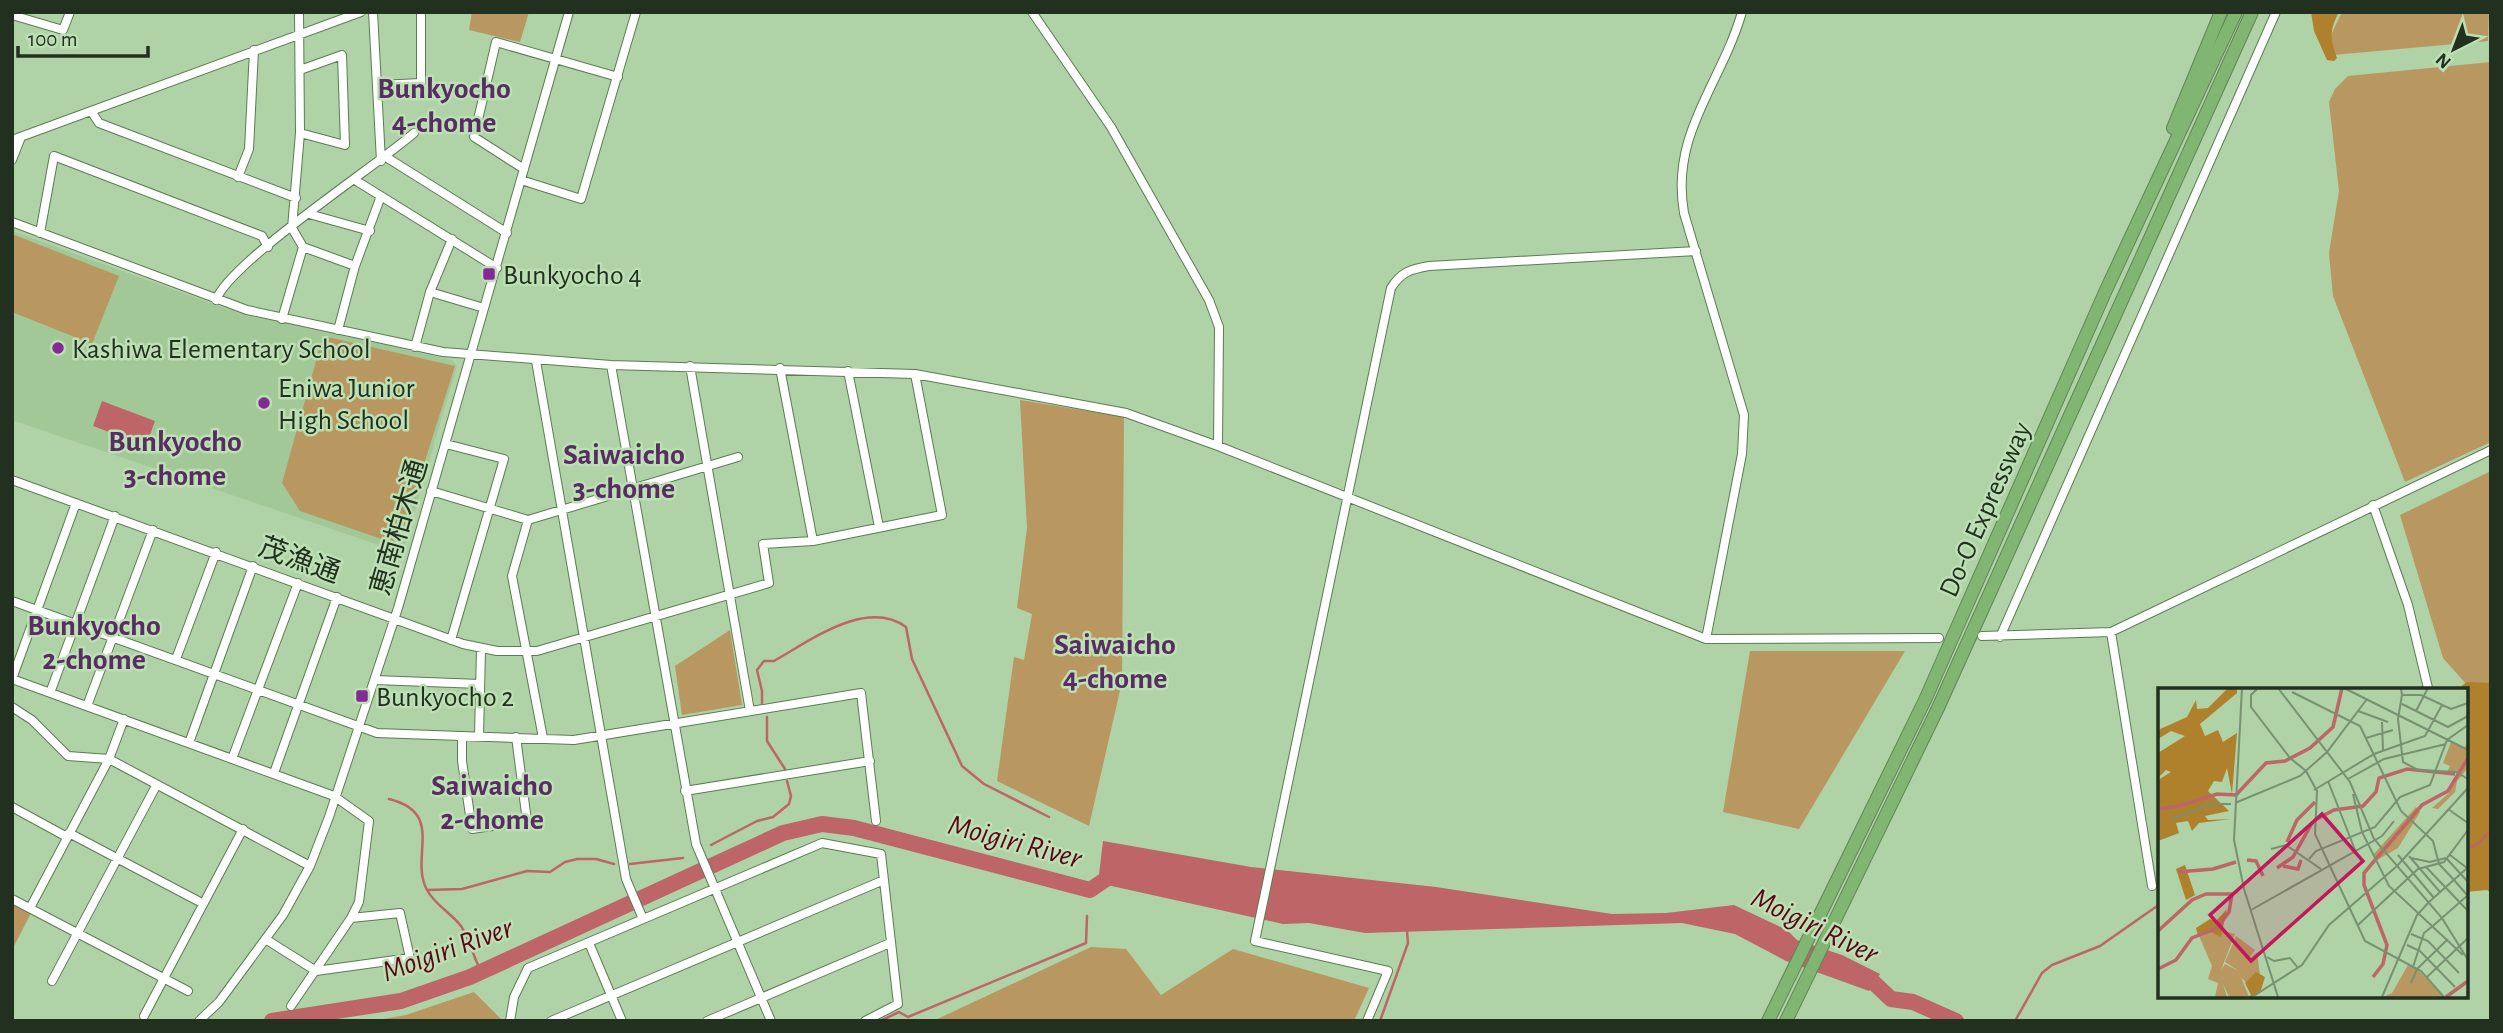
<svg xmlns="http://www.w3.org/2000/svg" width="2503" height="1033" font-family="'Alegreya Sans','Noto Sans JP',sans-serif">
  <rect width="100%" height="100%" fill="#afd2a7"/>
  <path fill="#a2c898" d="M 12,231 L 224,308 L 452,360 L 457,366 L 402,553 L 12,420 Z"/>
  <path fill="#b99761" d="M 472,12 L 529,12 L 520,42 L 469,30 Z
    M 2342,12 L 2489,12 L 2488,41 L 2333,55 L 2328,41 Z
    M 2491,62 L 2491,442 L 2405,482 L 2333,296 L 2329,253 L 2339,191 L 2329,102 L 2335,89 L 2348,76 Z
    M 12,234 L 119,276 L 92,344 L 12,312 Z
    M 323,336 L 455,366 L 401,537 L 396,544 L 300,511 L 282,483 Z
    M 1020,400 L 1124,417 L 1122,682 L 1089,826 L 997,781 L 1014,657 L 1024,660 L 1032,614 L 1017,608 L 1027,528 Z
    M 2491,471 L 2491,712 L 2443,658 L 2400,515 Z
    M 730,630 L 742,705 L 682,715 L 675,666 Z
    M 1750,651 L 1905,651 L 1799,829 L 1723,812 Z
    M 12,903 L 31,913 L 12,950 Z
    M 1091,947 L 1126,949 L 1161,995 L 1233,949 L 1369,988 L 1354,1021 L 933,1021 Z
    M 474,992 L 503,1021 L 372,1021 L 406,1015 Z"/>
  <path fill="#af812c" d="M 2311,12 L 2339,12 C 2329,31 2330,39 2337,58 L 2334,61 L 2327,60 L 2314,31 Z
    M 2467,682 L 2491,683 L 2491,893 L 2487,890 L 2466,892 L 2466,690 L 2456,690 Z"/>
  <path fill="#be6568" d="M 102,401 L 155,421 L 146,446 L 93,426 Z
    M 1103,841 L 1251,867 L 1436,887 L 1612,914 L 1666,913 L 1734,905 L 1787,930 L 1797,940 L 1842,955 L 1880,974 L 1869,991 L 1786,961 L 1735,934 L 1682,923 L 1365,933 L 1309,923 L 1283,924 L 1098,883 Z"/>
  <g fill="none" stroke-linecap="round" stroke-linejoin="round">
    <path stroke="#be6568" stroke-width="2.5" d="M 762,703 L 762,691 L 757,670 L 764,661 L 774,661 C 810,641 866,598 906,627 L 912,659 L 962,766 L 984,784 L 1049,817
      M 767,717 L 767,741 L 785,769
      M 389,799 C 446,813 409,857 427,890 C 435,905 451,913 461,926 C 470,939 473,957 481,971
      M 711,845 L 757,821 L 773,817 L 789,804 L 791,796 L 787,781
      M 2466,849 L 2479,843 L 2491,830
      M 630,864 L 683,858
      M 427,890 L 462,889 L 527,871 L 550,872 L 565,862 L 577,859 L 596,859 L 614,864
      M 880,1021 L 899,1012 L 908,1017 L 1086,943 L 1087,916
      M 1380,1021 L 1408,943 L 1407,931
      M 2015,1021 L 2042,973 L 2052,965 L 2100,946 L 2160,904"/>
    <path stroke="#be6568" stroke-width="16" d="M 1859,974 L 1872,981 L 1891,999 L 1913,1002 L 1956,1021
      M 272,1021 L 401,1001 L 470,977 L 783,833 L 822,824 L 854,828 L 1090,890 L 1115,873"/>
    <defs>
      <path id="minor" d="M 373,12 L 381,161
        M 1032,12 L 1111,127 L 1209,300 L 1219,327 L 1218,446
        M 12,15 L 63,30 L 70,12
        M 300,70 L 342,55 L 345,145 L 300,133
        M 378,85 L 421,83 L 421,12
        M 91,111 L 99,123 L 296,198
        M 12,140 L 361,12
        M 386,157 L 507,233
        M 12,160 L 21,137
        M 524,169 L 474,137 L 496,42 L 618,77
        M 238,177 L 249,149 L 254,50
        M 355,180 L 497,268
        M 521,180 L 581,199 L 636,12
        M 309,214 L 370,231
        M 12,222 L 247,310 L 443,352 L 611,365 L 915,374 L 1126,413 L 1218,446 L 1706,639 L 1939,638
        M 40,233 L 54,156 L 262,236 L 268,247
        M 303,247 L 355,266
        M 430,292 L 484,308
        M 216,300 C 230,262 375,167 414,133
        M 282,319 L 303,247 L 292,228 L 300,133 L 299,12
        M 338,330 L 355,266 L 381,196
        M 415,347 L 430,292 L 452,239
        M 536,361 L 626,879 L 643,919
        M 611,365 L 696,844 L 771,1021
        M 690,366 L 750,711
        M 780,368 L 813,541
        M 848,371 L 879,527
        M 446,444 L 504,459 L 451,640
        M 12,480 L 463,644 L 497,651 L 537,651 L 769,583 L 763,544 L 813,541 L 942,515 L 915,374
        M 431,491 L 528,520 L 738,457
        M 2373,505 L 2408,605 L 2428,688 L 2425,690
        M 528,520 L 512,576 L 543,738
        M 12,601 L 377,733 L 574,740 L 861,693 L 876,821
        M 2111,632 L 2152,886
        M 1982,636 L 2111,632 L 2491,450
        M 2000,637 L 2276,12
        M 1706,639 L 1742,454 L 1744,415 L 1684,213 C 1670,133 1721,85 1742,12
        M 176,659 L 216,552
        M 12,679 L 334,796 L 369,821 L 359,902 L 351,918 L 400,913 L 410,958 L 316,971 L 267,940
        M 12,679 L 76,503
        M 375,680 L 480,684
        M 50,693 L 115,516
        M 87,706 L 153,530
        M 12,707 L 32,720 L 68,756 L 109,759 L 310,866
        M 462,736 L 462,761 L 472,829 L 527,821 L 516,737
        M 479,736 L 481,649
        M 189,743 L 253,566
        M 232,759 L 298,583
        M 274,773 L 337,597
        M 685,791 L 870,761
        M 12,807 L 67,837
        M 69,833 L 202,903
        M 12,899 L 188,991
        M 30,908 L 109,759 L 124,719
        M 589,943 L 622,1021
        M 52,981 L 156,786
        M 291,1006 L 351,918
        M 144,1016 L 243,829
        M 199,1021 L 219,1002 L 283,915 L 310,866 L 329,817 L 398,608 L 569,12
        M 510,1021 L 514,997 L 528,968 L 822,843 L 881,854 L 898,1004 L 865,1021
        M 551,1021 L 884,880
        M 707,1021 L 890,943
        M 1367,1021 L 1388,971 L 1255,941 L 1391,288 C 1401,272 1411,269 1429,266 L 1696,251"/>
      <path id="highway" d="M 2173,128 L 2221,12
        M 1768,1021 L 1925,700 L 2106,290 L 2236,12
        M 1786,1021 L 1938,708 L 2252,12"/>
    </defs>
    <use href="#minor" stroke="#5c7b53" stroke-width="10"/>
    <use href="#highway" stroke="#5f8655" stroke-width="14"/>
    <use href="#minor" stroke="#fff" stroke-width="8"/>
    <use href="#highway" stroke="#80b572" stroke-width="12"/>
  </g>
  <g fill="#832a97" stroke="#bcdfb3" stroke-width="2.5">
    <rect x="482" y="267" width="14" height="14" rx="3.5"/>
    <circle cx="58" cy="348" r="7"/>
    <circle cx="264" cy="403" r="7"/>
    <rect x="355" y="689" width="14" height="14" rx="3.5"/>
  </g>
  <g text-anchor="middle" stroke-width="5" stroke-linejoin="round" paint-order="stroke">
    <g font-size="28" fill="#22301f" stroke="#bcdfb3" text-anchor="start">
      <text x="503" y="284">Bunkyocho 4</text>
      <text x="72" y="358">Kashiwa Elementary School</text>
      <text x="278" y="397">Eniwa Junior<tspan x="278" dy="32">High School</tspan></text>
      <text x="376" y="706">Bunkyocho 2</text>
    </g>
    <g font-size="28" fill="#22301f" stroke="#bcdfb3">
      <text transform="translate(1984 509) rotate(-66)" y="10">Do-O Expressway</text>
      <text transform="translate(398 527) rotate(-74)" y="10">恵南柏木通</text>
      <text transform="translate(300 559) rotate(20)" y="10">茂漁通</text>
    </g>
    <g font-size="30" font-weight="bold" fill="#572d62" stroke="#bcdfb3">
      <text x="444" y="98">Bunkyocho<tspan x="444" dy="34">4-chome</tspan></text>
      <text x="175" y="451">Bunkyocho<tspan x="175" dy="34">3-chome</tspan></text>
      <text x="624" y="464">Saiwaicho<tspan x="624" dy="34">3-chome</tspan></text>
      <text x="94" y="635">Bunkyocho<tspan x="94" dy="34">2-chome</tspan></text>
      <text x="1115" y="654">Saiwaicho<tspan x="1115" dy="34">4-chome</tspan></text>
      <text x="492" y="795">Saiwaicho<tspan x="492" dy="34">2-chome</tspan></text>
    </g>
    <g font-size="30" font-style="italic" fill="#5b0616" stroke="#bcdfb3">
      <text transform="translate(1015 841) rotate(15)" y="10">Moigiri River</text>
      <text transform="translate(1815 925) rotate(26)" y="10">Moigiri River</text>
      <text transform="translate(447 949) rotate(-20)" y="10">Moigiri River</text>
    </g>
  </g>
  <g transform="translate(2158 688)">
    <rect width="310" height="310" fill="#afd2a7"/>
    <path d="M 293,54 L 306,60 L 310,54 L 310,80 L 299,93 L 297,104 L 280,121 L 274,120 L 291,105 L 301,84 L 289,84 L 292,78 L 285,75 ZM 258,119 L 262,124 L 240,160 L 219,172 L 215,167 ZM 57,241 L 77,246 L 63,282 L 67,276 L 81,283 L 67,274 L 78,248 L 97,262 L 90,272 L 99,264 L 102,287 L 90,297 L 83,289 L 91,309 L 71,309 L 65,296 L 69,309 L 57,309 L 60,295 L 50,291 L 54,278 L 41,248 ZM 250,277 L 259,281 L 286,309 L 225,309 L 234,305 Z" fill="#b99761"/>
    <path d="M 70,0 L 79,0 L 79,5 L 42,36 L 47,48 L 60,42 L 65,54 L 79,45 L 74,106 L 69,80 L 64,94 L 56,93 L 50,103 L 71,123 L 47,128 L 50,132 L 73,131 L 41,135 L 34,143 L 30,133 L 18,135 L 21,145 L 0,153 L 0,92 L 13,84 L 8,82 L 0,90 L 0,65 L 27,48 L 13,43 L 0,51 L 0,42 L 29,29 L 38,12 L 39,21 L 50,20 ZM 27,177 L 37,207 L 28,212 L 18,181 ZM 69,221 L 63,249 L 53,244 L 40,248 L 38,240 L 52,231 L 58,233 ZM 98,284 L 107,289 L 103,302 L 93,309 L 89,309 L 93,307 L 87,295 Z" fill="#af812c"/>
    <path fill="none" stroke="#be6568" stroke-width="3.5" d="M 21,118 L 59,106 L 78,107 L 108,75 L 127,73 L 152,60 L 175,39 L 184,0M 0,121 L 21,118M 157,132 L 176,122 L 205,118 L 218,104 L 221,90 L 249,81 L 297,86M 129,154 L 139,132 L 157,114M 89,172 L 98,173 L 105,188M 125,178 L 140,181 L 143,172M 119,180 L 135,169 L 154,135M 20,184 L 55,181 L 78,174M 0,243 L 34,212 L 48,206 L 74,206 L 71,224 L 59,240 L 34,250 L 18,272 L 0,281M 215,289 L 225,276 L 229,257 L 206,197 L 206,185 L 264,117 L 290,103 L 310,70M 288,309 L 310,293"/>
    <path fill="none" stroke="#779171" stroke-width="2" d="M 84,0 L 76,152 L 86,201 L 120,309M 100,0 L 93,7 L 93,19 L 132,70 L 148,83 L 159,103 L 157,146 L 207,253 L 263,283 L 286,309M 120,0 L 192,94 L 216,151 L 284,230 L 310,272M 186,0 L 310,62M 243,0 L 244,7 L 263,7 L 293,21 L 310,15M 134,4 L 202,38 L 243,123 L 275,153 L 281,176 L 296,192M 244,7 L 240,31 L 245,74 L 260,82 L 298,84 L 310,91M 244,16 L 290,39 L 310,28M 200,23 L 230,34M 258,23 L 270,0M 224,34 L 225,62M 208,50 L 235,42M 190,91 L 226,71 L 288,56M 170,93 L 199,167M 156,102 L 216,66 L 267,48 L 284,17M 195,106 L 204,144 L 231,198 L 305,267M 77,115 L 142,88 L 169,64 L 209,11M 290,121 L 310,135M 13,131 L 54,116 L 73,116M 113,161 L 128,157 L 163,181M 240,167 L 276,210M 292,167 L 309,180M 251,168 L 282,204M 253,170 L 272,174 L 288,170M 151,171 L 158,163 L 217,139 L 242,109 L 272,97 L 289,52 L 310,37M 289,171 L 310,194M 239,178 L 310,100M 268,179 L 310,223M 296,192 L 310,208M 271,214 L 308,181M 93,222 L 224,148 L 236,133M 200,237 L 260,181 L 286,174 L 310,142M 276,237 L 310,207M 253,246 L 270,253 L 301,285M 249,257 L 262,263 L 297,299M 109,269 L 116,273 L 132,270 L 140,280M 255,279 L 266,245 L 276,237M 269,289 L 310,250M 253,295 L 259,281 L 290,251M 94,309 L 144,277 L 171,237 L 239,178M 224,309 L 259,227 L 271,214"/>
    <path fill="#c2185b" fill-opacity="0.15" stroke="#c2185b" stroke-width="3.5" d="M 164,126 L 205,173 L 93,273 L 52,227 Z"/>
    <rect width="310" height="310" fill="none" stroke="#22301f" stroke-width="3.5"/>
  </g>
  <rect width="2503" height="1033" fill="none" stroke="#22301f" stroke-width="28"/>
  <g transform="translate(2454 49) rotate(222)" stroke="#bcdfb3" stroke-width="5" paint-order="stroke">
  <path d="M0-5L12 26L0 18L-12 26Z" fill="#22301f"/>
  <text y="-10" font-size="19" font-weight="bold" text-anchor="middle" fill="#22301f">N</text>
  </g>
  <path d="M18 46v10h130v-10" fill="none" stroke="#22301f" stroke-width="3.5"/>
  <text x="28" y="46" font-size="21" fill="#22301f" stroke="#bcdfb3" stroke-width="5" paint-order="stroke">100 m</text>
</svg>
